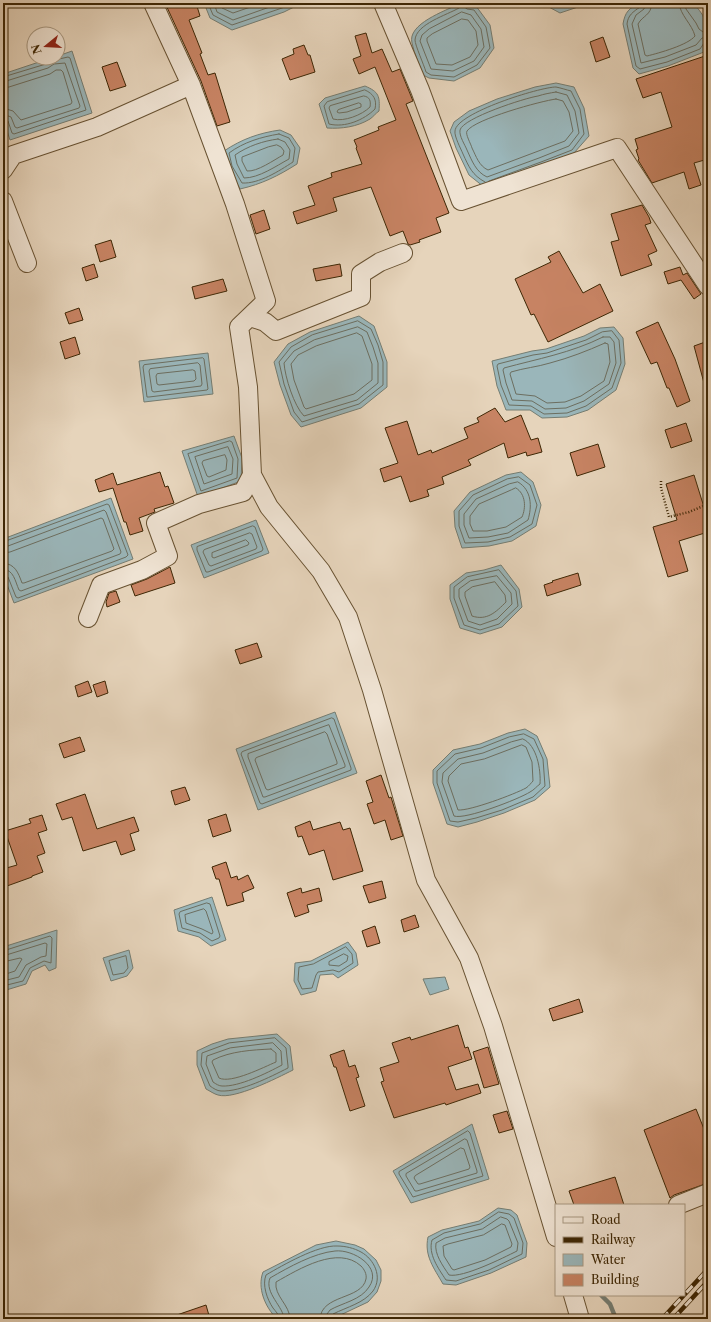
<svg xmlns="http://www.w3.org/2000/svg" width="711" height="1322" font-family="'Libre Caslon Text',serif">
  <rect width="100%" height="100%" fill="#e6d4bb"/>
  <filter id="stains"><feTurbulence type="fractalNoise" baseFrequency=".005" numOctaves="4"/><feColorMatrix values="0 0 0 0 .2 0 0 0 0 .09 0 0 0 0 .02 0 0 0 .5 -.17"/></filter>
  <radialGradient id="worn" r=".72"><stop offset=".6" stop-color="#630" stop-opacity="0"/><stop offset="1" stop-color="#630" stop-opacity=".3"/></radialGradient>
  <path fill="#9ab6ba" stroke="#757d72" d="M 204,3 L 302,3 L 284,12 L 232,30 L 210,18 Z
    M 545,3 L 590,3 L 560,13 L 547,6 Z
    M 640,3 L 692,3 C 703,11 711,29 708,43 C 707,46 705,49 704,52 L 668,66 L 639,74 L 633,68 L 623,24 C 625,12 629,8 640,3 Z
    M 459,4 L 476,6 L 490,25 L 494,48 L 480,68 L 454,81 L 429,78 L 423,75 C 420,65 414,54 412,43 C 407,24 445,11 459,4 Z
    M 72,51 L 92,113 L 10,140 L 3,118 L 3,74 L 51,58 L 58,58 L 58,56 Z
    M 556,83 L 574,87 L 584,108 L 589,136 L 574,153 L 484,187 L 469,175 L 456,148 L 450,131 L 454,122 L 469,111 L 497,99 L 535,87 Z
    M 365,86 C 379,92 380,96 379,111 C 376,113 373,117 370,119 C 357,127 341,129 327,128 L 319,104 L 325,98 Z
    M 280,130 L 291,135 L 300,148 L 297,164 C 278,176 262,184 240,189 L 228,167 L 224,151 C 242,139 259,133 280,130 Z
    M 359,316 L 374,326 L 387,362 L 387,387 L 361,408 L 301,427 L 291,415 L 280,385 L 274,362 L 288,344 L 310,332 Z
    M 614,327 L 623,338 L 625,364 L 616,390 L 588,410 L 567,417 L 542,418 L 530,410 L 506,410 L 497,386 L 492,361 L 532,351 L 546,349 L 584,336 L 600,328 Z
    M 208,353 L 213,394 L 144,402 L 139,361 Z
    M 234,436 L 242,458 L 241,481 L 198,497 L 182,451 Z
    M 521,472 L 533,482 L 541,505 L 536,526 L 512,541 L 489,546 L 462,548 L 455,527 L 454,511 L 470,492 L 506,475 Z
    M 111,498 L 133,559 L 14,603 L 3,574 L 3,539 Z
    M 256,520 L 269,553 L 204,578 L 191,545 Z
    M 501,565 L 519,589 L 522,607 L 502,627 L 480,634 L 460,628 L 450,599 L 450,585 L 466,573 L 484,570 Z
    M 335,712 L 357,773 L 258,810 L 236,749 Z
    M 525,729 L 537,736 L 547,759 L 550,787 L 535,800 L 504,813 L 477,822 L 458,827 L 447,824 L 433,783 L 433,770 L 453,750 L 480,744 L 508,733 Z
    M 212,897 L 226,940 L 211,946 L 199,937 L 178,931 L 174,910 Z
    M 57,930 L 56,968 L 49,971 L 45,965 L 32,971 L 26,984 L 3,991 L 3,947 Z
    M 348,942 L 356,953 L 358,965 L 338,978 L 333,974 L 320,975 L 316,991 L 301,995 L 294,981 L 295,963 L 311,961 Z
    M 129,950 L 133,968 L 127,976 L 111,981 L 103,958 Z
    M 445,977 L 449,989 L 430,995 L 423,979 Z
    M 277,1034 L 290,1046 L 293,1070 C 277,1078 234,1100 218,1095 C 214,1094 210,1091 206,1089 L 197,1065 L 197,1051 L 212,1044 L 228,1039 Z
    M 472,1124 L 489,1179 L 411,1203 L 393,1171 Z
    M 498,1208 L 511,1210 L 517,1215 L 527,1243 L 526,1257 L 491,1273 L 456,1285 L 443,1284 C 434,1268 424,1256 428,1237 L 442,1230 L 479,1221 Z
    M 336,1241 L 355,1245 L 364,1249 L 376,1260 L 381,1270 L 381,1281 L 377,1292 L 368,1302 L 332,1319 L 277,1319 C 265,1307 257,1288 263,1272 L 316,1245 Z"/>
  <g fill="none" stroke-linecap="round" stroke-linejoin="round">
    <path stroke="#6c6e60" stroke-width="1" d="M 208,3 L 213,15 L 232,25 L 282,8 L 293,3
      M 214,3 L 217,12 L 233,20 L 281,3
      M 220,3 L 222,8 L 233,13 L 262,3
      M 640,3 L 640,7 C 633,12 628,15 627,24 L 636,66 L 640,69 L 667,62 L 700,49 L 704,43 L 708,42
      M 645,3 L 644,9 L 636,15 L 632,24 L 641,63 L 665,57 L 696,45 L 702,38 L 708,37
      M 652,3 C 651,16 643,15 638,24 L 645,55 L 647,56 C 659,53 688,45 695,36 C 692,24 680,15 679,3
      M 685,3 L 686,9 L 696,23 L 699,29 L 703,32 L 708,33
      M 462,5 L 467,9 L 474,10 L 486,27 L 490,48 L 477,65 L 454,77 L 431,75 L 426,72 C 424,65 415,45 415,40 C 416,24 447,15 459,8 Z
      M 462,12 L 471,15 L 481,29 L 484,47 L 474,61 L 453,71 L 431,69 L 420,41 L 422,35 L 429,29 Z
      M 462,19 L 468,20 L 476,31 L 478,45 L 470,57 L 452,65 L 436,64 L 427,41 L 427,38 L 432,34 Z
      M 3,77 L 46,64 L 49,62 L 50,58
      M 3,82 L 48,68 L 54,64 L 65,63 L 80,106 L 79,108 L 17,128 L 15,127 L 11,117 L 3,114
      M 3,88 L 9,87 L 50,74 L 56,70 L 61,70 L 63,72 L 72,102 L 71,104 L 21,120 L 13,111 L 3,108
      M 365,90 C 374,94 377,100 375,109 C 364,120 345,128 329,124 L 324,106 L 327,102 Z
      M 556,92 L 567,95 L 575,111 L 579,133 L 569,146 L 539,158 L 487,177 C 476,172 472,161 467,150 C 465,145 459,136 460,130 C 463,118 525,98 538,96 C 544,94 550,93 556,92 Z
      M 364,96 C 370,97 371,101 370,107 C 362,115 344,122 333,119 L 329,108 L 330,106 Z
      M 556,99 L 563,101 L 569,112 L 573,131 L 565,141 L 488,170 C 479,166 476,156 472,148 C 471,144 465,134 467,131 C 475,119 541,101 556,99 Z
      M 359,103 L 361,104 L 361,107 L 347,112 L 339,113 L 337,112 L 338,110 Z
      M 3,120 L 8,121 L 12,133 L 14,134 L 86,110 L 70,58 L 68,57 L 59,59 L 56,58
      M 279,134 L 289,138 L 295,148 L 293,162 C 279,171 259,184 242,183 L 232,166 L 229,153 C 244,142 261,137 279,134 Z
      M 278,139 L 285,142 L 290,150 L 289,159 C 276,166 259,178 244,178 L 237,164 L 235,155 C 248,146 263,141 278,139 Z
      M 277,145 L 281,147 L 284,151 L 283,155 C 274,160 257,172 247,171 L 242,161 L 242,157 L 268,147 Z
      M 485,182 C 472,175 469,167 463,154 C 461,149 454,136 455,131 C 456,113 540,87 556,87 C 561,88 567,90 571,91 L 580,109 L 584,134 L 572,150 L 541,162 L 489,181
      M 358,321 L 371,329 L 378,345 L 383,362 L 383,385 L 359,404 L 302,422 L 294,412 L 284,384 L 279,362 L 291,347 L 312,335 Z
      M 358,327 L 367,332 L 373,347 L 378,363 L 378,383 L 357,400 L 304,416 C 294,406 285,377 284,363 L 294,351 L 314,340 Z
      M 612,331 L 619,340 L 621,363 L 612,388 L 586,406 L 567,413 L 544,414 L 531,406 L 509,405 L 501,385 L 497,366 L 498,364 L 533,355 L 547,353 L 586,340 L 602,332 Z
      M 357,333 L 362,336 L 372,364 L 372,380 L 354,394 L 306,409 L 304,407 L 294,380 L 291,364 L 298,355 L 316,346 Z
      M 603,337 L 610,337 L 614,342 L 616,363 L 609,384 L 584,401 L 566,408 L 545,409 L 532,401 L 512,400 L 506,383 L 503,370 L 504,368 C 537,359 571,353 603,337 Z
      M 605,343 L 608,344 L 610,362 L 604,381 L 581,396 L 565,402 L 547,403 L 535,396 L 516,394 L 510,374 L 511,372 C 524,368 537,367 550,363 C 569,358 587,351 605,343 Z
      M 203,358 L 204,359 L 208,389 L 207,390 L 149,397 L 147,397 L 143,367 L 144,365 Z
      M 198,363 L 200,365 L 202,384 L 201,386 L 154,392 L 152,391 L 149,371 L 150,369 Z
      M 193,370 L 195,371 L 196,379 L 194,381 L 159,385 L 157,384 L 156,376 L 157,374 Z
      M 230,441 L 232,442 L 238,459 L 237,478 L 201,491 L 188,454 Z
      M 228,447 L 233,459 L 232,474 L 204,484 L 195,457 Z
      M 225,455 L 227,460 L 226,470 L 209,477 L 207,476 L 202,463 L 203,461 Z
      M 519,477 L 530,485 L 537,505 L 532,524 L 510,537 L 488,542 L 465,543 L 459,526 L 459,511 L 473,495 L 507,479 Z
      M 518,482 C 532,490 532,507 528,520 L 508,533 L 488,537 L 469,538 L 464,525 L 464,514 L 476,499 L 509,484 Z
      M 516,488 C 526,494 526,508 522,517 L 506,527 L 487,531 L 473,531 L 470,524 L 470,516 L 479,504 L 511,490 Z
      M 253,526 L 255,527 L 263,549 L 262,551 L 208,572 L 206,572 L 197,550 L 197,547 Z
      M 250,533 L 252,534 L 257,547 L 256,549 L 211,566 L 209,565 L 203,552 L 204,550 Z
      M 246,540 L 249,543 L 248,545 L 214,558 L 212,557 L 212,553 Z
      M 3,542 L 107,504 L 109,505 L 128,555 L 126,557 L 18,598 L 16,597 L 8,577 L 3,575
      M 3,547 L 8,546 L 104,510 L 106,512 L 121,552 L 120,554 L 21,591 L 19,590 C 15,581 14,570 3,569
      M 3,553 L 10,552 L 101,518 L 103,519 L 114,549 L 112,551 L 24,583 L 22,583 C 18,572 15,564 3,563
      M 499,570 L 516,591 L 518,606 L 499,624 L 480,630 L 464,625 L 454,598 L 454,587 L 467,577 Z
      M 497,576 L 511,593 L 512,604 L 497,619 L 480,625 L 468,621 L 459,597 L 459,589 L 470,581 Z
      M 495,582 L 505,595 L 506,602 C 496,612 487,621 472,616 L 465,596 L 465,592 L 472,587 Z
      M 332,718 L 334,719 L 351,768 L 351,770 L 262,804 L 260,803 L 241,754 L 242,752 Z
      M 329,725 L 345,765 L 345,767 L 265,797 L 263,797 L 248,757 L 248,754 Z
      M 325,732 L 327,734 L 337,762 L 337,764 L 268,790 L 266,789 L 255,760 L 256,758 Z
      M 524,734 L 534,739 L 543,759 L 545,786 L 533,797 L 502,810 L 476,818 L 458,822 L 450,821 L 437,783 L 437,771 L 455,754 L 481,748 L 509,737 Z
      M 523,739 C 537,745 541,770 540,784 C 537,786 534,790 530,792 C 519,799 465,820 454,816 L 442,782 L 443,773 L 458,759 L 483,753 L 511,742 Z
      M 522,745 L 526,747 L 532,762 L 533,781 C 531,783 529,786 526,788 C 515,794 470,811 458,810 L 448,781 L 449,776 L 461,764 L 484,759 Z
      M 207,903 L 210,904 L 220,936 L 219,938 L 212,941 L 200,933 L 182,928 L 179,914 L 180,912 Z
      M 204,909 L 206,911 L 213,932 L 212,934 L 202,929 L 186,923 L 185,915 Z
      M 346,947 L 352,954 L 353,963 L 339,972 L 333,970 L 318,972 L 316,975 L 312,988 L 302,989 L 298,980 L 299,967 L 313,964 Z
      M 3,951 L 50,936 L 52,938 L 51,963 L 44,961 L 30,968 L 23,981 L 3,986
      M 344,954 L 348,956 L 347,961 L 339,966 L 329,965 L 329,962 Z
      M 3,956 L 45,943 L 47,944 L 46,956 L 41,957 L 26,965 L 19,977 L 3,981
      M 126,956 L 128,968 L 124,973 L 113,975 L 109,961 Z
      M 3,962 L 20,958 L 22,959 L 15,971 L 3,975
      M 275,1038 L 286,1048 L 288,1066 L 288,1068 C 270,1077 241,1092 221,1091 C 217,1091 213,1088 210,1086 L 201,1065 L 202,1053 L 229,1043 Z
      M 273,1043 L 281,1051 L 282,1065 C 267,1073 239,1087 222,1086 C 219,1086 216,1084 213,1082 L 206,1064 L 207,1056 L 230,1048 Z
      M 271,1049 L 276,1053 L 276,1062 C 264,1067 231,1084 219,1078 L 212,1062 L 213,1060 C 231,1051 252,1050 271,1049 Z
      M 468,1131 L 470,1133 L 483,1176 L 413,1197 L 399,1174 L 399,1172 Z
      M 465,1139 L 467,1140 L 477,1171 L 477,1173 L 417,1191 L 415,1191 L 406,1176 L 406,1174 Z
      M 461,1148 L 464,1149 L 470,1167 L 469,1169 L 420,1184 L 418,1184 L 414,1178 L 415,1176 Z
      M 499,1212 L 509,1214 L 514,1218 L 523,1243 L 522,1254 L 489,1270 L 456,1281 L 446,1280 C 438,1268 428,1254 432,1240 L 444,1233 L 480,1224 Z
      M 501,1217 L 507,1219 L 509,1221 L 518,1243 L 517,1251 C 503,1258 463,1278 449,1275 C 443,1266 434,1254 436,1243 L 445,1238 L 482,1229 Z
      M 502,1224 L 505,1225 L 512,1244 L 511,1247 L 485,1260 L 454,1270 L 452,1269 L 444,1256 L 443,1246 L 448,1244 L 483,1235 Z
      M 279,1319 C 279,1314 276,1312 273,1308 C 267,1299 262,1285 266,1275 C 283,1265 318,1245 337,1246 C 345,1246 354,1248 361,1252 C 374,1259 383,1277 373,1291 C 364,1303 347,1307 333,1314 L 331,1319
      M 284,1319 C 284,1307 264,1293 270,1278 C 289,1267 314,1253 335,1251 C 353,1249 383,1267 369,1287 C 361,1300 342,1303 330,1310 L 327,1314 L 326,1319
      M 290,1319 C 290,1305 274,1296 276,1282 C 299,1269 338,1245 361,1266 C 364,1269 367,1274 366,1279 C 362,1300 321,1294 320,1319"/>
    <path stroke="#757d72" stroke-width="4.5" d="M 601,1295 L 610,1304 L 616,1319"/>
  </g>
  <path fill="#c78363" stroke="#3e2705" d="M 165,3 L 196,3 L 200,16 L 189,20 L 202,53 L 200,54 L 208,75 L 215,73 L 230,122 L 217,126 L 201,81 Z
    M 366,33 L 372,53 L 382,49 L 392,72 L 400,69 L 413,101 L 406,104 L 449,213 L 436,218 L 441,232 L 419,240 L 420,242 L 410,245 L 408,244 L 403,231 L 390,236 L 371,187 L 333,198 L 337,211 L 297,224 L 293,212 L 315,205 L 308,186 L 332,177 L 331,173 L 362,164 L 356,148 L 357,147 L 354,140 L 379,130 L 378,127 L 396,120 L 375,67 L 359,74 L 353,59 L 361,56 L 355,36 Z
    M 603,37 L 610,57 L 596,62 L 590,42 Z
    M 304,45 L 308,55 L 310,55 L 315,72 L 290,80 L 282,59 L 294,54 L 293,49 Z
    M 708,55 L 708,159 L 694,163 L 701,185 L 689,189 L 684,172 L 652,183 L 638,160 L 639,159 L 636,150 L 638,149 L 635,139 L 672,127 L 661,92 L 643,98 L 636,79 Z
    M 117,62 L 126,86 L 110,91 L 102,67 Z
    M 642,205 L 649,217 L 651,223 L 645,225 L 657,251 L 648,255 L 652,265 L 621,276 L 611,242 L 619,240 L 611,214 Z
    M 264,210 L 270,229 L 256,234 L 250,215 Z
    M 111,240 L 116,257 L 100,262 L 95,245 Z
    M 559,251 L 583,293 L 600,284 L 613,311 L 548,342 L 534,314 L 531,315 L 515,279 L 551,262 L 548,257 Z
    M 94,264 L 98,277 L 86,281 L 82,268 Z
    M 340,264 L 342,276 L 316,281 L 313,269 Z
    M 680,267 L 683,275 L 687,273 L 701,294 L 694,299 L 681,280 L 668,284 L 664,272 Z
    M 223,279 L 227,291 L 195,299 L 192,287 Z
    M 79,308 L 83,320 L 69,324 L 65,313 Z
    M 658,322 L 675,359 L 690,401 L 677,407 L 669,388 L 667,388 L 657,362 L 651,364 L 636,332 Z
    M 75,337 L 80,354 L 65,359 L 60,342 Z
    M 708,341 L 708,383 L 704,383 L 694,346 Z
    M 495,408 L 505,422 L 521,415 L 531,440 L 538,438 L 542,452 L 527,456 L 526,452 L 508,458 L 504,443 L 468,460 L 471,465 L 442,477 L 444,484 L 427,490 L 429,496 L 410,502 L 401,476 L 384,482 L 380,469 L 398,463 L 385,428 L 407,421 L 418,455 L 431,450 L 432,453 L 468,438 L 464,428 L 479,422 L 477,418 Z
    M 686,423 L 692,441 L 671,448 L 665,430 Z
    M 598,444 L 605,467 L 577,476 L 570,453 Z
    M 160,472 L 165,487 L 168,486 L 174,503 L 154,509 L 155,512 L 139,518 L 143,531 L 130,535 L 126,522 L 124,522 L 113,488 L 99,492 L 95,480 L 113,473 L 117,485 Z
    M 694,475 L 708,520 L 708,532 L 679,541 L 688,571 L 668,577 L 653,527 L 677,520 L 666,484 Z
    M 170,567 L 175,583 L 135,596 L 131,585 L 147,579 Z
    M 578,573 L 581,585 L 547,596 L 544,585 L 553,582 L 552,581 Z
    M 116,591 L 120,602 L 107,607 L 106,602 L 109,593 Z
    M 257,643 L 262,657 L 240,664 L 235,650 Z
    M 88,681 L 92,692 L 78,697 L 75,686 Z
    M 105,681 L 108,693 L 97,697 L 93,685 Z
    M 80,737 L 85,751 L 64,758 L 59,744 Z
    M 381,775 L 389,798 L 391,797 L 403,836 L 391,840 L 385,820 L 374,824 L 367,804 L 373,802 L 366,781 Z
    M 185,787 L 190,800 L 175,805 L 171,791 Z
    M 85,794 L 97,829 L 134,817 L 139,831 L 130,834 L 135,850 L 121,855 L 116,841 L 83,851 L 72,817 L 62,820 L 56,804 Z
    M 226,814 L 231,831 L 213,837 L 208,820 Z
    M 42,815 L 47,830 L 38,833 L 45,853 L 37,856 L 43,872 L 32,876 L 32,877 L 7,886 L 3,875 L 3,869 L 17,865 L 5,831 L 31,823 L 29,819 Z
    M 310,821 L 313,830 L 340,822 L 343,830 L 350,828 L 363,871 L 333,880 L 324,850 L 309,855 L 302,836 L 298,837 L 295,827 Z
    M 226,862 L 231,878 L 237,876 L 238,880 L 248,875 L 254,888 L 242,893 L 244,901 L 227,906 L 219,879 L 216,879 L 212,867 Z
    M 382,881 L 386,898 L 369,903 L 363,886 Z
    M 301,888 L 302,893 L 319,888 L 322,901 L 307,905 L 309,912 L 295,917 L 287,893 Z
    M 415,915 L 419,927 L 404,932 L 401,920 Z
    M 375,926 L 380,943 L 367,947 L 362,931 Z
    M 579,999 L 583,1012 L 553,1021 L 549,1009 Z
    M 458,1025 L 465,1048 L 468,1047 L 472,1059 L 448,1067 L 456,1090 L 478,1084 L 481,1093 L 446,1105 L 445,1103 L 394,1118 L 381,1082 L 384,1081 L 380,1068 L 399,1062 L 392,1043 L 410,1037 L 411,1040 Z
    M 488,1047 L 499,1084 L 484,1088 L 473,1052 Z
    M 344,1050 L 349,1067 L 355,1065 L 359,1077 L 356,1078 L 365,1106 L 350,1111 L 336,1067 L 334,1067 L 330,1055 Z
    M 696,1109 L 708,1139 L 708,1183 L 674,1195 L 670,1198 L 644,1130 Z
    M 507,1111 L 513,1129 L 499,1133 L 493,1115 Z
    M 615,1177 L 624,1205 L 574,1205 L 569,1191 Z
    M 206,1305 L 210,1319 L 171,1319 L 171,1317 Z"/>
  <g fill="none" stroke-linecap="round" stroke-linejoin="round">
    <defs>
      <path id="minor" d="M 153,3 L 191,85 L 235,204 L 266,301 L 239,327 L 248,387 L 252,475 L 269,507 L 321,571 L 348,617 L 372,690 L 426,880 L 469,958 L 493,1026 L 556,1237
        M 383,3 L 420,90 L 461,201 L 617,148 L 708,286
        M 3,170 L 13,155 L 97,127 L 191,85
        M 3,201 L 27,263
        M 250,317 L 265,322 L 276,331 L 361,297 L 361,274 L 380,262 L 403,253
        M 88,618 L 101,585 L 142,570 L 168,556 L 156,523 L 199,504 L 243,492 L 252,475
        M 678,1205 L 708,1193
        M 573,1295 L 580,1319"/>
    </defs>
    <use href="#minor" stroke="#685232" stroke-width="20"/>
    <path stroke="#3e2705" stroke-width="2.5" stroke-dasharray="1 2" stroke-linecap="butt" d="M 661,481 L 661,488 L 669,517 L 689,512 L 708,504"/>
    <use href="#minor" stroke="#efe3d3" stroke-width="18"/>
    <defs>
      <path id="rail" d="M 662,1319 L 708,1269
        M 673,1319 L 708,1281"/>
    </defs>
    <use href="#rail" stroke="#3e2705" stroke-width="4.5"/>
    <use href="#rail" stroke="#efe3d3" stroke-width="3" stroke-dasharray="9" stroke-linecap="butt"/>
  </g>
  <rect width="711" height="1322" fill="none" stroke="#e6d4bb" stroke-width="16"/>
  <rect x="4" y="4" width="703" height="1314" fill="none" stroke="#3e2705" stroke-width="2"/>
  <rect x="8" y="8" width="695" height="1306" fill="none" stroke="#3e2705"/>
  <rect x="555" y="1204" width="130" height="92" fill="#efe3d3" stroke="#a89881"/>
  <rect x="563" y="1217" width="20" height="6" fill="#efe3d3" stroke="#a89881"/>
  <text x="591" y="1224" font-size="12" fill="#3e2705">Road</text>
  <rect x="563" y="1237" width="20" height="6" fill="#3e2705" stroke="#a89881"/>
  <text x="591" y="1244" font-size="12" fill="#3e2705">Railway</text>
  <rect x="563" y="1254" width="20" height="12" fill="#9ab6ba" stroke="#a89881"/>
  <text x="591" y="1264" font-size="12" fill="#3e2705">Water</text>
  <rect x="563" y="1274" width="20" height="12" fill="#c78363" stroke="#a89881"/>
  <text x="591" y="1284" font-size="12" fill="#3e2705">Building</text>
  <g transform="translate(46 46) rotate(252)"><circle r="19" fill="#efe3d3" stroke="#a89881"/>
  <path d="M0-3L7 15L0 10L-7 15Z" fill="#8f2418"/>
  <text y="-6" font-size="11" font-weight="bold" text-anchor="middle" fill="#3e2705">N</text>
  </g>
  <rect width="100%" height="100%" filter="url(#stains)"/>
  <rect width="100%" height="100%" fill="url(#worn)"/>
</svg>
